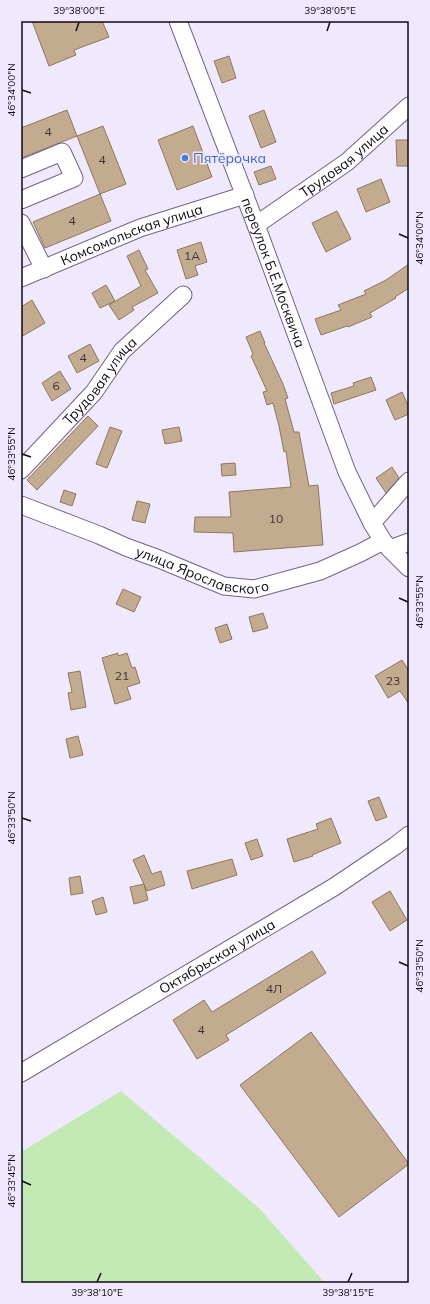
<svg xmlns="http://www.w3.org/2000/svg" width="430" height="1304" font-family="Mulish,sans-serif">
  <rect width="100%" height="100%" fill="#f0e9fd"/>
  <path fill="#c3e9b5" d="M 121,1091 L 259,1208 L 325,1283 L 21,1283 L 21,1152 Z"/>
  <path fill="#c3ab90" stroke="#8d775d" d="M 32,21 L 102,21 L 109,37 L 74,50 L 76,55 L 49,66 Z
    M 229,56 L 236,78 L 222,83 L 214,61 Z
    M 67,110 L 77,136 L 21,158 L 21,128 Z
    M 264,110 L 276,142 L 261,148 L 249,116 Z
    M 103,126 L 126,184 L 100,194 L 77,136 Z
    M 193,126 L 212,177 L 177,190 L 158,140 Z
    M 396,140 L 409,140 L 409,166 L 397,166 Z
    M 271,166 L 276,179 L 259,185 L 254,172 Z
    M 381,179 L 390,202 L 366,212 L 357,189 Z
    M 100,194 L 111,221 L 45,248 L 33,222 Z
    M 337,211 L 351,239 L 326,252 L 312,223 Z
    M 201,242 L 207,262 L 195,266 L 198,275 L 186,279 L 177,250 Z
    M 139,250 L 148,269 L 145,270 L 158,293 L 132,307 L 134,310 L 119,320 L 109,305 L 141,286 L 127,256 Z
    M 409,264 L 409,288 L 395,297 L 396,298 L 370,313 L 372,317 L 348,327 L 347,326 L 321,335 L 315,319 L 341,310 L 338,305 L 366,294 L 364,291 L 386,280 Z
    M 106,285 L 115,301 L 100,308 L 92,293 Z
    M 32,300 L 45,323 L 21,337 L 21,307 Z
    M 260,331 L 265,343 L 264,343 L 283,384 L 288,398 L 285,399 L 294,432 L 299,432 L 309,486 L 318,485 L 323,545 L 234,552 L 233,533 L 194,532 L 195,517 L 231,517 L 229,492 L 291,487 L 286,451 L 284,452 L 279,426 L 273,403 L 267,405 L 263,392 L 267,391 L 251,356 L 253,354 L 246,337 Z
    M 90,344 L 99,361 L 77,373 L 68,356 Z
    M 60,371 L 71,389 L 52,401 L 42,383 Z
    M 371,377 L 376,390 L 334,404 L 331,393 L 354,386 L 353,383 Z
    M 402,392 L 409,408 L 409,414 L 395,420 L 386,400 Z
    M 88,416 L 98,426 L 37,490 L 27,480 Z
    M 110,427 L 122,431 L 107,468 L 96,464 Z
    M 179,427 L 182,441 L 165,444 L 162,430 Z
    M 235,463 L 236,475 L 222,476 L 221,464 Z
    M 392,467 L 399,478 L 386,493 L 376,478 Z
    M 64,490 L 76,494 L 72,506 L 60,502 Z
    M 137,501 L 150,504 L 145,523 L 132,520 Z
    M 123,589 L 141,597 L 134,612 L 116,604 Z
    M 263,613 L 268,628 L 253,632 L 249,617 Z
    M 227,624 L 232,639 L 220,643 L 215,628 Z
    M 118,653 L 118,656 L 127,653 L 132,668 L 135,667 L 140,683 L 127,687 L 131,699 L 115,704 L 102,658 Z
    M 402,660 L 409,671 L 409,704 L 400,691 L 388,698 L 375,676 Z
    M 80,671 L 86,707 L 71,710 L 68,693 L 72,692 L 68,673 Z
    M 78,736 L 83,755 L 70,758 L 66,739 Z
    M 379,797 L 387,817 L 376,821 L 368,801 Z
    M 331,818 L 341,843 L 312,855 L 313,856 L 294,862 L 287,839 L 318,829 L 316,824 Z
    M 257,839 L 263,856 L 251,860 L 245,843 Z
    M 144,855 L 152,874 L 161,871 L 165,885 L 147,891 L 133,860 Z
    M 232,859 L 237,875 L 192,889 L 187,871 Z
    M 80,876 L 83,893 L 71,895 L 69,878 Z
    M 144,884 L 148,900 L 134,904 L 130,887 Z
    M 390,891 L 407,920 L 390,931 L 372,902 Z
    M 103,897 L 107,912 L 96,915 L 92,901 Z
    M 312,951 L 326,973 L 226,1035 L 229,1040 L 197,1059 L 173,1020 L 204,1000 L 212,1012 Z
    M 311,1032 L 409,1164 L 339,1217 L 240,1085 Z"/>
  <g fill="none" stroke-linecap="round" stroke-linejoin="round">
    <defs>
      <g id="minor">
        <path id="s1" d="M 178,21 L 256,225 L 347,472 L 372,523 L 383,541 L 390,549 L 409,568"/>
        <path d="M 21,169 L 62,152 L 74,178 L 21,200"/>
        <path d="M 21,223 L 44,269"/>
        <path id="s2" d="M 256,225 L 347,162 L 409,106"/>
        <path id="s3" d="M 21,278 L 140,228 L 245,195"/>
        <path id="s4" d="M 21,470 L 94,392 L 122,351 L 183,295"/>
        <path id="s5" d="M 21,505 L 99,535 L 126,547 L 159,559 L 224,586 L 254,589 L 320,571 L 360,553 L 383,541"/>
        <path d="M 372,523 L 409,481"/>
        <path d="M 390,549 L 409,542"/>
        <path id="s6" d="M 21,1073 L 334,887 L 395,846 L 409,835"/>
      </g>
    </defs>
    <use href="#minor" stroke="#706582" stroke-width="19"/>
    <use href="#minor" stroke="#fff" stroke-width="17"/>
  </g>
  <path fill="none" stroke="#0e0a15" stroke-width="1.5" d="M 76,31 L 79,22M 327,31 L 330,22M 22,90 L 31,93M 399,234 L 408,238M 22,454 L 31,457M 399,598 L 408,602M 22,818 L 31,821M 399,962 L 408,966M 22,1181 L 31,1185M 97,1282 L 101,1273M 348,1282 L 352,1273"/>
  <circle fill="#3f7fe0" stroke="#f0e9fd" stroke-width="1.5" cx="185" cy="158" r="4"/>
  <g text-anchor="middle" stroke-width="3" stroke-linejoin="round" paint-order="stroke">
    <g font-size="12" fill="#3b3234">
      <text x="48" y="136">4</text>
      <text x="102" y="164">4</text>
      <text x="72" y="225">4</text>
      <text x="192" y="260">1А</text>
      <text x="83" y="362">4</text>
      <text x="56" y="390">6</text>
      <text x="276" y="523">10</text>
      <text x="122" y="680">21</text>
      <text x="393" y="685">23</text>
      <text x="274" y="993">4Л</text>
      <text x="201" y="1034">4</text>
    </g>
    <g font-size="14" fill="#366cbe" stroke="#f0e9fd" text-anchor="start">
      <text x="193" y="163">Пятёрочка</text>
    </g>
    <g font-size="14" fill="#0e0a15" stroke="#f0e9fd">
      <text dy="5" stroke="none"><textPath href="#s2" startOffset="109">Трудовая улица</textPath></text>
      <text dy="5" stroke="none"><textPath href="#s3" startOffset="119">Комсомольская улица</textPath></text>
      <text dy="5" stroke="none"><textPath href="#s1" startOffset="269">переулок Б.Е.Москвича</textPath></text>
      <text dy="5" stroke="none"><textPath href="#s4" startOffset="119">Трудовая улица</textPath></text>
      <text dy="5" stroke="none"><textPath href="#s5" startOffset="194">улица Ярославского</textPath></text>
      <text dy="5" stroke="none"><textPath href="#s6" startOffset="228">Октябрьская улица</textPath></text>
    </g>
  </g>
  <rect width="430" height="1304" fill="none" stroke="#f0e9fd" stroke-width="44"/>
  <rect x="22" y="22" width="386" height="1260" fill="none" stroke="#0e0a15" stroke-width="1.5"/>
  <g font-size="10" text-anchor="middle" fill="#0e0a15">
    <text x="79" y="14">39°38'00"E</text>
    <text x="330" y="14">39°38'05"E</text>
    <text transform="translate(11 90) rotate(-90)" y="4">46°34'00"N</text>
    <text transform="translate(419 238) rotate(-90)" y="4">46°34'00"N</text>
    <text transform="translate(11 454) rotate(-90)" y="4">46°33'55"N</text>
    <text transform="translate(419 602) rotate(-90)" y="4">46°33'55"N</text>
    <text transform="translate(11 818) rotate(-90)" y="4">46°33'50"N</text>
    <text transform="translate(419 966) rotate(-90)" y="4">46°33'50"N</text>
    <text transform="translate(11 1181) rotate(-90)" y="4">46°33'45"N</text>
    <text x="97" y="1296">39°38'10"E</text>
    <text x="348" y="1296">39°38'15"E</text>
  </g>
</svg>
